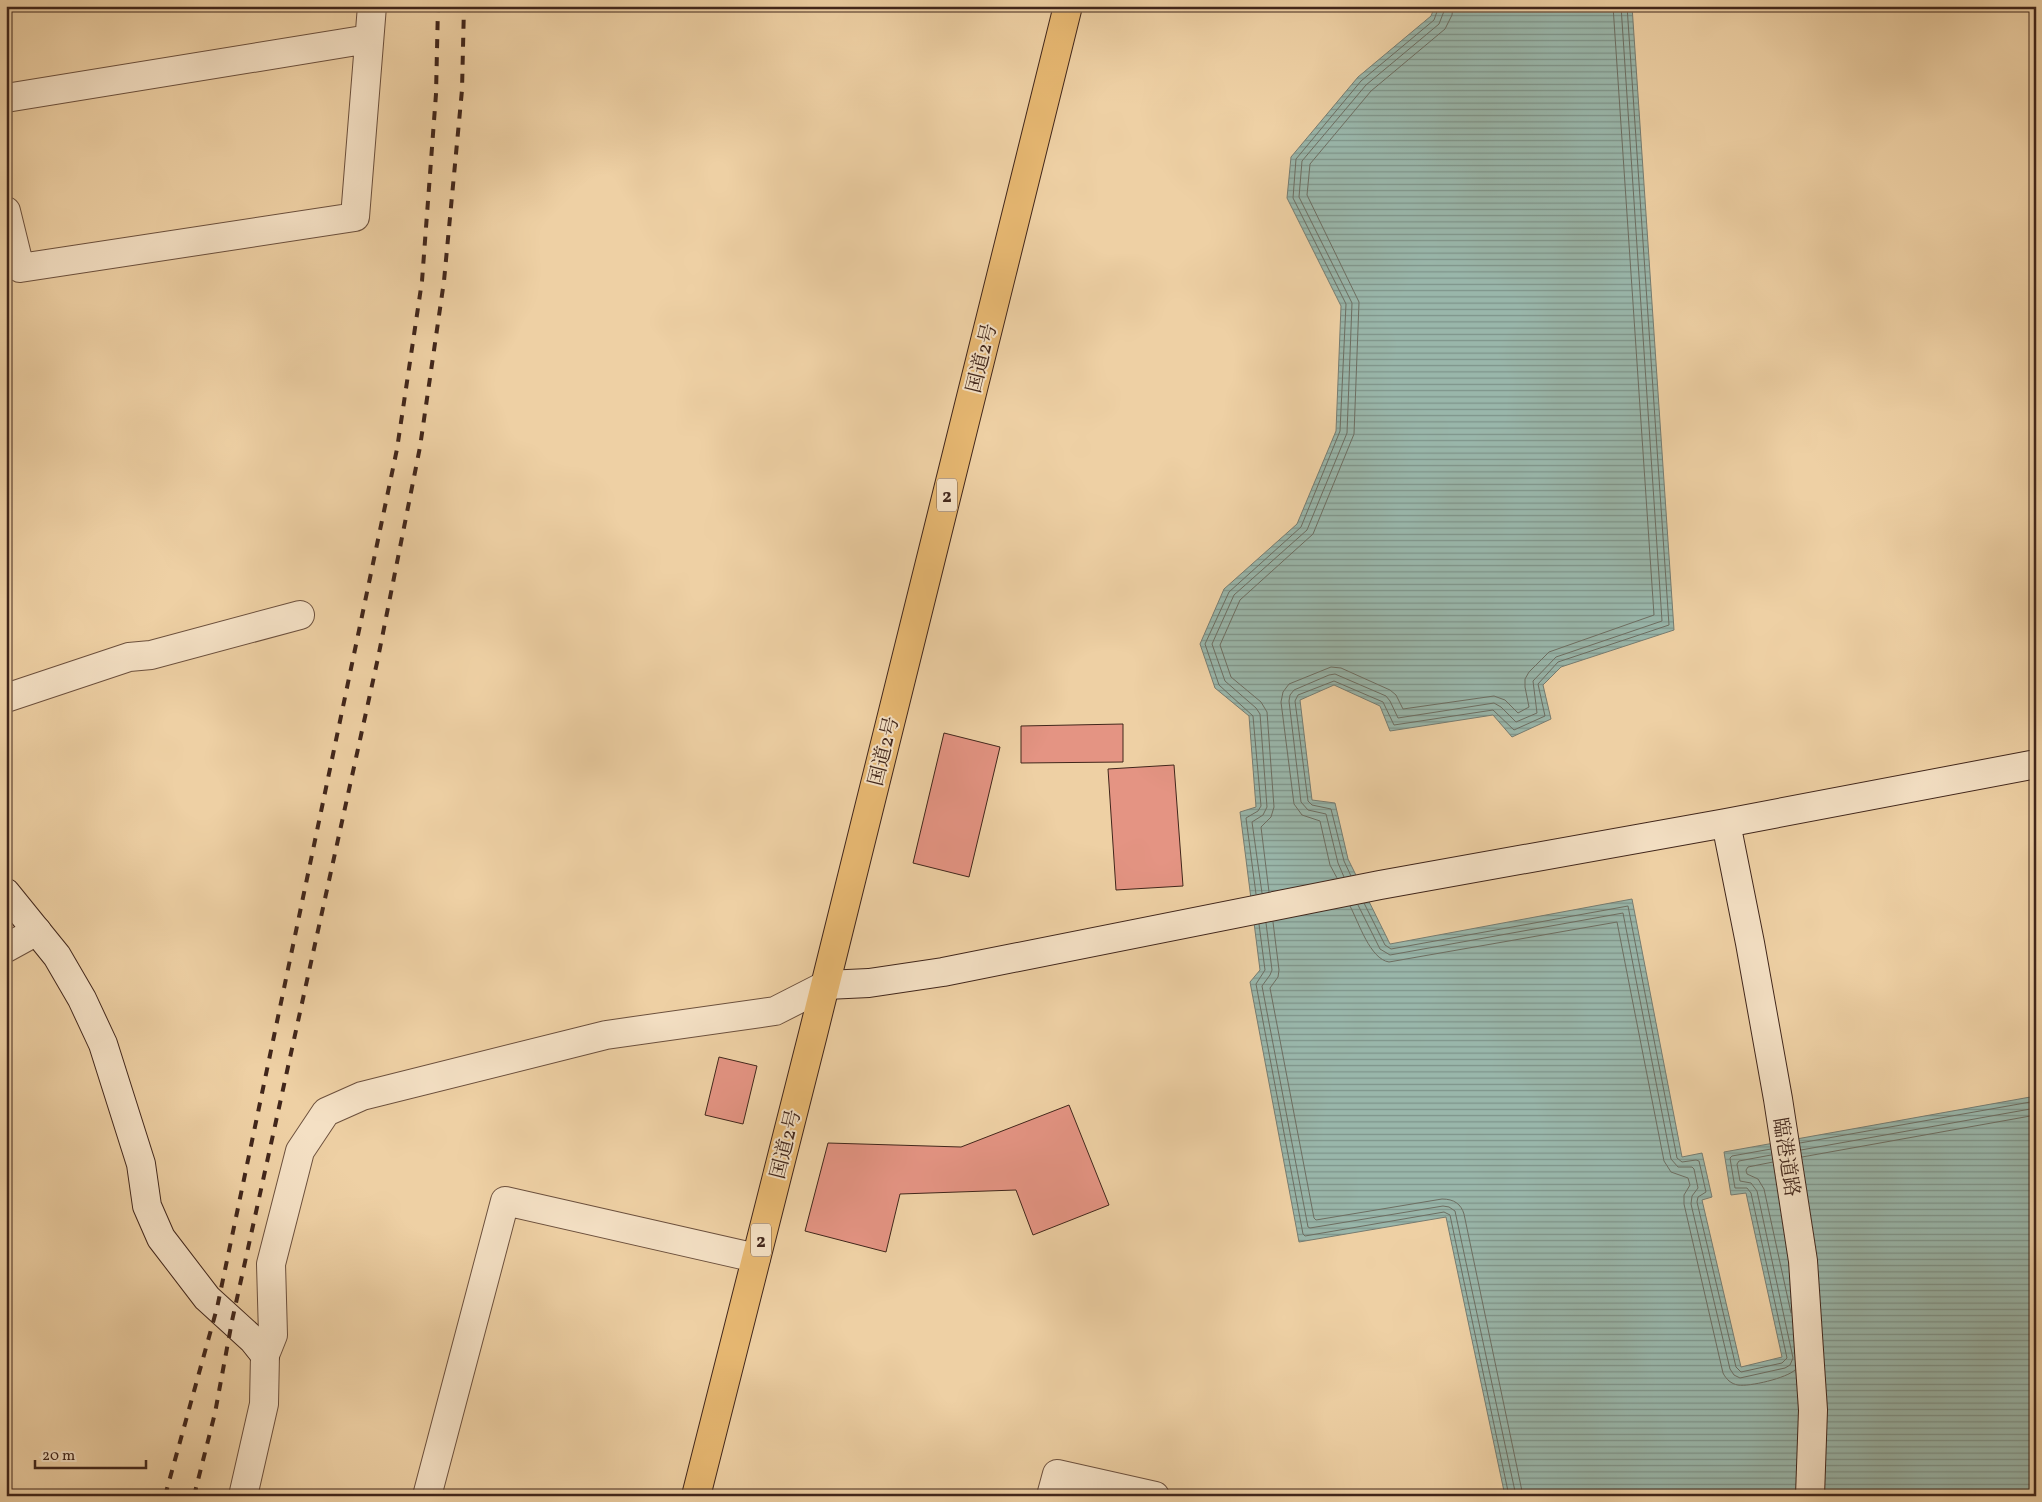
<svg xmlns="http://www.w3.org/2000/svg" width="2042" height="1502" font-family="Vollkorn,'Noto Serif JP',serif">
  <defs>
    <pattern id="water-rules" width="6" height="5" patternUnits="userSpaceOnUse" patternTransform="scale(1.25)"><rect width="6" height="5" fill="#99b6aa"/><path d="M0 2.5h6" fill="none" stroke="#7e948a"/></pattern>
  </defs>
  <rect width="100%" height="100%" fill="#eed0a4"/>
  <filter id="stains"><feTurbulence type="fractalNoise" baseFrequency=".004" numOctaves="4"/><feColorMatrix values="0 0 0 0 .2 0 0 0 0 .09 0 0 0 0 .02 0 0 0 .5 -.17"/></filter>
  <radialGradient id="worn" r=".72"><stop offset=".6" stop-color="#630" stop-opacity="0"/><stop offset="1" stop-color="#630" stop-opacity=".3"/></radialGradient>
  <path fill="url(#water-rules)" stroke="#767c71" d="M 1435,6 L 1632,6 L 1674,630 L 1561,667 L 1543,685 L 1551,719 L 1512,737 L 1493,715 L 1390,731 L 1380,706 L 1334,685 L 1300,700 L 1312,800 L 1335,803 L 1348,859 L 1390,944 L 1632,899 L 1682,1157 L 1702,1153 L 1712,1197 L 1702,1200 L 1741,1367 L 1782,1357 L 1746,1193 L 1731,1195 L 1724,1152 L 2036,1096 L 2036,1496 L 1505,1496 L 1446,1217 L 1299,1242 L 1250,982 L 1260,970 L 1240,812 L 1256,807 L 1249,716 L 1215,688 L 1200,644 L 1224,589 L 1297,524 L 1336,431 L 1341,306 L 1287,198 L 1291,157 L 1358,77 L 1431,16 Z"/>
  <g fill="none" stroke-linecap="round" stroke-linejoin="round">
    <path stroke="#6d6e62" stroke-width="1" d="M 1351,876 L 1344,861 L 1331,809 L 1312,805 L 1308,801 L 1295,701 L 1298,695 L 1334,681 L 1383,702 L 1394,725 L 1493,710 L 1514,730 L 1545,716 L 1538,684 L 1558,662 L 1669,625 L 1627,6
      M 1344,877 L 1338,863 L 1326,814 L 1308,810 L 1301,802 L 1289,701 L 1290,695 L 1294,690 L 1329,675 L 1335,674 L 1386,696 L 1390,701 L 1398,718 L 1494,703 L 1501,707 L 1516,722 L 1537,713 L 1533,681 L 1556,657 L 1662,621 L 1621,6
      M 1337,878 L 1330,865 L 1320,821 L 1302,815 L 1294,804 L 1281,702 L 1283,692 L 1289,684 L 1331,667 L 1341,668 L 1390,690 L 1396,695 L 1403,709 L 1494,696 L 1505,700 L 1518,713 L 1529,707 L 1525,687 L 1525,679 L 1529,672 L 1549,652 L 1654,615 L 1613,6
      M 1269,892 L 1261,827 L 1271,817 L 1274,807 L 1267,712 L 1261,702 L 1231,677 L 1220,645 L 1240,600 L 1313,534 L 1354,434 L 1359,302 L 1307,195 L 1310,164 L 1371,91 L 1445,29 L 1452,15 L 1453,6
      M 1262,893 L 1252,822 L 1263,815 L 1267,807 L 1260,714 L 1256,708 L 1225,681 L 1212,644 L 1234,595 L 1307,530 L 1347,433 L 1352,303 L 1299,197 L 1302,161 L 1366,85 L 1439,24 L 1446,6
      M 1256,894 L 1246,818 L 1258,811 L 1261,806 L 1253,716 L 1219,685 L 1205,644 L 1229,592 L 1301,527 L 1340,431 L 1346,304 L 1293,198 L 1296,159 L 1361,81 L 1434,20 L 1439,6
      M 1364,903 L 1385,945 L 1391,949 L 1628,906 L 1677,1158 L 1682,1162 L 1696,1160 L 1699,1161 L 1706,1192 L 1698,1197 L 1697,1202 L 1736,1367 L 1741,1372 L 1782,1363 L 1787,1358 L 1751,1193 L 1747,1188 L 1735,1188 L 1730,1158 L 1732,1156 L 1771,1149
      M 1358,905 L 1380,949 L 1390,955 L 1623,913 L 1671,1159 L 1678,1167 L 1692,1167 L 1694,1169 L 1698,1188 L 1692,1196 L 1691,1204 L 1730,1369 L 1734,1375 L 1740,1378 L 1785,1368 L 1790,1365 L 1793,1358 L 1757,1191 L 1751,1183 L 1740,1181 L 1737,1164 L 1739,1161 L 1771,1155
      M 1350,906 C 1359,923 1370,959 1389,962 L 1617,922 L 1664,1161 L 1671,1172 L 1688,1178 L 1690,1185 L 1684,1195 L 1684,1204 L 1723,1373 C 1726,1379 1731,1384 1738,1385 C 1749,1387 1787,1378 1795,1370
      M 1273,922 L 1279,970 L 1278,977 L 1270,988 L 1314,1218 L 1316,1220 L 1442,1199 C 1454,1199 1461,1204 1464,1214 L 1523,1496
      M 1266,923 L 1272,970 L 1270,975 L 1262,986 L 1308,1227 L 1310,1228 L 1443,1206 L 1449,1207 L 1455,1211 L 1516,1496
      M 1259,924 L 1265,970 L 1256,984 L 1303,1234 L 1305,1236 L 1444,1212 L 1450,1215 L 1509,1496
      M 1800,1143 L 2036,1101
      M 1801,1150 L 2036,1108
      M 1802,1157 L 2036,1115
      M 1773,1162 L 1748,1167 L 1746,1170 L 1747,1174 L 1758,1179 L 1764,1189 L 1791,1313"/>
  </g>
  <path fill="#e49483" stroke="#41261b" d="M 1123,724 L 1123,762 L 1021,763 L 1021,726 Z
    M 944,733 L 1000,747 L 969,877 L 913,863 Z
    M 1174,765 L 1183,886 L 1116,890 L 1108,769 Z
    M 719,1057 L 757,1066 L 743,1124 L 705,1115 Z
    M 1069,1105 L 1109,1205 L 1033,1235 L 1016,1190 L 900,1194 L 886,1252 L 805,1231 L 828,1143 L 961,1147 Z"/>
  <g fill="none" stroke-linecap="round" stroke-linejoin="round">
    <defs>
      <path id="street" d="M 6,98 L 369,39
        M 6,211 L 20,268 L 355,217 L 372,6
        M 6,698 L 129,657 L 151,655 L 300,615
        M 6,948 L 37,931
        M 243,1496 L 264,1404 L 265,1355 L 273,1335 L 271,1264 L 300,1151 L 326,1112 L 362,1096 L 606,1035 L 775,1011 L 826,985
        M 427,1496 L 505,1201 L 756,1258
        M 1051,1496 L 1057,1474 L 1155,1496"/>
      <path id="secondary" d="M 1726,823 L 1750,943 L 1778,1099 L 1803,1261 L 1813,1410 L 1810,1496
        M 6,893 L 57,956 L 82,999 L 103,1044 L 141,1164 L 147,1206 L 161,1238 L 207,1298 L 253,1340 L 265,1355
        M 826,985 L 869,983 L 943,972 L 1380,885 L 1726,823 L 2036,764"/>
      <path id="highway" d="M 696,1496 L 813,1034 L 1068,6"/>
    </defs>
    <use href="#street" stroke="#6c503d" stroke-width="30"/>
    <use href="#secondary" stroke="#41261b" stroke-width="30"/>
    <use href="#highway" stroke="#41261b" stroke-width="30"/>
    <use href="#street" stroke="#f4e0c4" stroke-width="28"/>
    <use href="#secondary" stroke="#f4e0c4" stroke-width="28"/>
    <use href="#highway" stroke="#e7b872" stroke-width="28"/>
    <path stroke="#41261b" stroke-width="4" stroke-dasharray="9 9" stroke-linecap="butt" d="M 165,1496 L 217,1308 L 397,449 L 422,281 L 436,94 L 438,6
      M 194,1496 L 215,1413 L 232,1321 L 378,658 L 420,447 L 444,281 L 462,90 L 464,6"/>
  </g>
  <g text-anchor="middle" stroke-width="4" stroke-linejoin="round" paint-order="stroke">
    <g fill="#f4e0c4" stroke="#775e4e" stroke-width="1">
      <rect x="937" y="478.5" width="20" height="33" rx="4"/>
      <rect x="751" y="1223.5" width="20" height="33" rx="4"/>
    </g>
    <g font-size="19" font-weight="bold" fill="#41261b">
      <text x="947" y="502">2</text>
      <text x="761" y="1247">2</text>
    </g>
    <g font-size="20" fill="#41261b" stroke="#f4e0c4">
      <text transform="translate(981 358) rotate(-76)" y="7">国道2号</text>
      <text transform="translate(883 751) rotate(-76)" y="7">国道2号</text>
      <text transform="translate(785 1144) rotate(-76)" y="7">国道2号</text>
      <text transform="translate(1787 1157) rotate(81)" y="7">臨港道路</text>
    </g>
  </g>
  <rect width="2042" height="1502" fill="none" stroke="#eed0a4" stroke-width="25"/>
  <rect x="8" y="8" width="2027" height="1487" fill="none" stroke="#41261b" stroke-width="2.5"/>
  <rect x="12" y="12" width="2017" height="1477" fill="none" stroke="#41261b"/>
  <path d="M35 1460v8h111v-8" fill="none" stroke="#41261b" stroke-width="2.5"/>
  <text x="42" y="1460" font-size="15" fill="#41261b" stroke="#f4e0c4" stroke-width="4" paint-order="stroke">20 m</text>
  <rect width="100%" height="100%" filter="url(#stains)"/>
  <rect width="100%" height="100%" fill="url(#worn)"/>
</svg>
